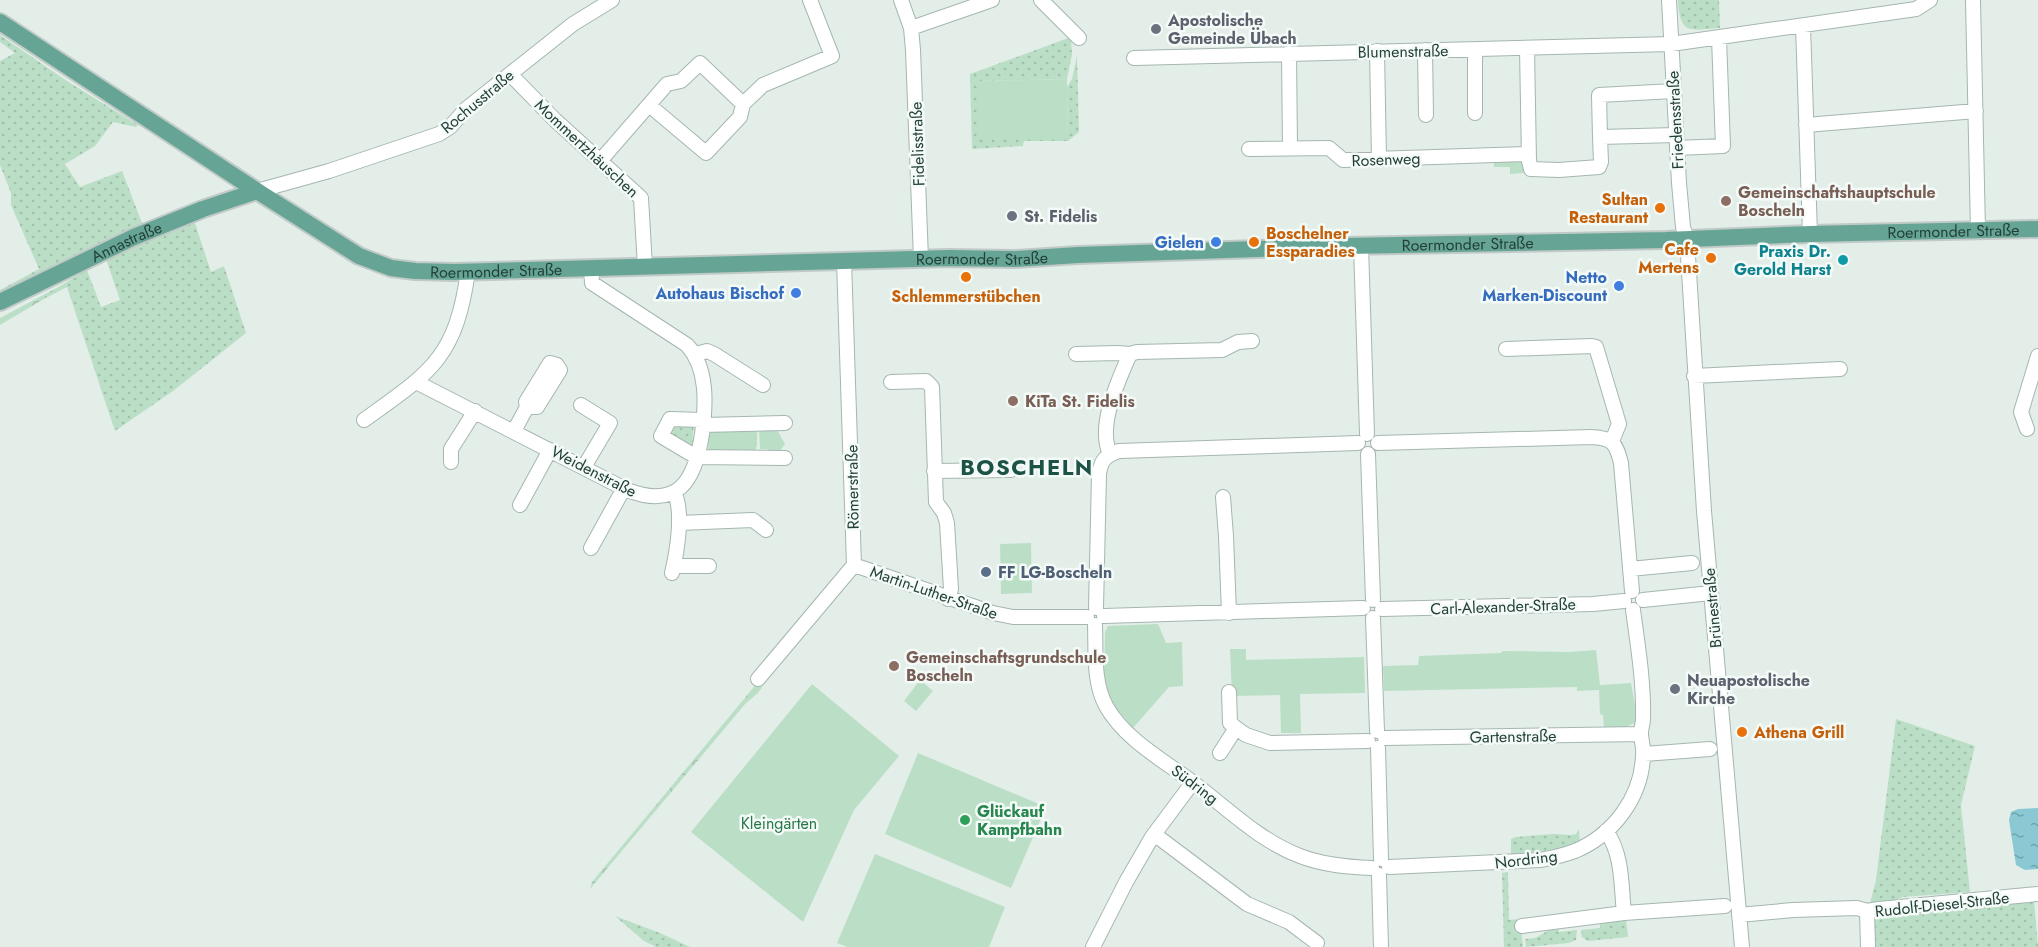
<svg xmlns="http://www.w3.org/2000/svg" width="2038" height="947" font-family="Jost,sans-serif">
  <defs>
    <pattern id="grass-dots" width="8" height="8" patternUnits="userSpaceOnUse" patternTransform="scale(1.5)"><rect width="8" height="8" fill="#bbdfc6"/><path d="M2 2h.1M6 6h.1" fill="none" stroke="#a0c0ab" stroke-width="1.8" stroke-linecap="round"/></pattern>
    <pattern id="forest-crowns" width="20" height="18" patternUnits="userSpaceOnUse" patternTransform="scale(1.5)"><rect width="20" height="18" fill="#bbdfc6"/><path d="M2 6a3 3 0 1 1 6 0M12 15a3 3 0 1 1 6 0" fill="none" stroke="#a0c0ab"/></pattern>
    <pattern id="water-ripples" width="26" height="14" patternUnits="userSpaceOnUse" patternTransform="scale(1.5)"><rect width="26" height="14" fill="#8ac8d4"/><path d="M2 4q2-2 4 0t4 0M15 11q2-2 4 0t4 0" fill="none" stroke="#70a4ad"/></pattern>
  </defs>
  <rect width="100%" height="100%" fill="#e3eee9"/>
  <path fill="url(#grass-dots)" d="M 1678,0 L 1719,0 L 1720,28 C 1689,30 1680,36 1678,0 Z
    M 0,35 L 67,81 L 138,125 L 136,127 L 113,122 L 95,146 L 65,164 L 80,187 L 122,171 L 144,228 L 0,297 L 0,290 L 39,269 L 11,205 L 11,193 L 0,165 L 0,61 L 15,53 L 0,42 Z
    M 1071,37 L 1072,55 L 1067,79 L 978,81 L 1068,137 L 1067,87 L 1072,79 L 1077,56 L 1079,132 L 1068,141 L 1024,141 L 1023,146 L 972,149 L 970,74 Z
    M 194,220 L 211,272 L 224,266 L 246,333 L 173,391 L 115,431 L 67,287 L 44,299 L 45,294 C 60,287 72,278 87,270 L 101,307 L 120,300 L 106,259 Z
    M 678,423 L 694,423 L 692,447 L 697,451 L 669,435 Z
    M 1896,719 L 1975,746 L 1961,805 L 1970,892 L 1902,897 L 1899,900 L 1870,903 L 1876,880 Z
    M 1579,829 L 1580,843 L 1549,853 L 1511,857 L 1511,839 L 1515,837 L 1553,834 L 1571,835 L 1576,834 Z
    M 1508,872 L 1509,920 L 1520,919 L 1523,947 L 1504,947 L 1502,873 Z
    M 2034,900 L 2038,947 L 1874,947 L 1874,920 L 1881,914 Z
    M 615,916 L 660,933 L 690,947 L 656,947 L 644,941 Z
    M 1626,919 L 1628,937 L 1588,941 L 1582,937 L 1581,930 L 1600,928 L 1600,922 Z
    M 1558,925 L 1559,932 L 1577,930 L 1576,940 L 1569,943 L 1526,947 L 1525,939 L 1535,938 Z"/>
  <path fill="url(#forest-crowns)" d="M 45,294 L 44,299 L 0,325 L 0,318 Z
    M 758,682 L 763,686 L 758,693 L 746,703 L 590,889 L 592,882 Z"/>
  <path fill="#bbdfc6" d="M 1067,79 L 1068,137 L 979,139 L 978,81 Z
    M 1500,157 L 1523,157 L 1524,173 L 1510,174 L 1510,167 L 1494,167 L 1494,162 Z
    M 759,428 L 776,428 L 785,444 L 776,456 L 769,457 L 768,449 L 760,449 Z
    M 709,429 L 757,430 L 757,446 L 754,452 L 708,455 Z
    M 1031,543 L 1032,593 L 1001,594 L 1000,544 Z
    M 1158,624 L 1166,643 L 1182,642 L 1183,686 L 1169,687 L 1133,728 L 1111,702 L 1104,676 L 1105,632 L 1108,626 Z
    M 1230,649 L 1246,649 L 1246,660 L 1364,657 L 1365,693 L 1300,694 L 1301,733 L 1281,733 L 1280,695 L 1232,696 Z
    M 1596,650 L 1600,685 L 1631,683 L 1637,717 L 1636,722 L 1626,727 L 1604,728 L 1603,715 L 1600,714 L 1599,690 L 1577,691 L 1577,687 L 1384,691 L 1383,666 L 1418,665 L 1419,656 L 1501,653 L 1503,651 L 1569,652 Z
    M 920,680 L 933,691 L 916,711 L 904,701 Z
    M 812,684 L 899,756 L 854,810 L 803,922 L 691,832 Z
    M 918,753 L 1046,807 L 1011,888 L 885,834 Z
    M 875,854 L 1005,907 L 989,947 L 847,947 L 837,943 Z"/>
  <path fill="url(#water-ripples)" d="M 2038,808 L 2038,869 L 2025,870 L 2016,865 L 2009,820 L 2011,812 L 2018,809 Z"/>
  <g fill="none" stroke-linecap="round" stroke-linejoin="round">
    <defs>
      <path id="minor" d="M 901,0 L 911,28 L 913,50 L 921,259
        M 1041,0 L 1079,38
        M 1669,0 L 1679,183 L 1683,227 L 1687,240 L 1704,511 L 1742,947
        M 1973,0 L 1978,231
        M 1803,26 L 1810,234
        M 911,28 L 992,0
        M 1527,48 L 1529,161 L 1531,169 L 1559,170 L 1599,167 L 1601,162 L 1600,137 L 1676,135
        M 1425,50 L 1426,115
        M 1475,50 L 1475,113
        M 1377,51 L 1379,159
        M 1289,53 L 1290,148
        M 1134,58 L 1671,44 L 1916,9 L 1930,0
        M 510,74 L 555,120 L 641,198 L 645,267
        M 649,105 L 706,153 L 740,117 L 743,104 L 763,85 L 832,56 L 810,0
        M 1806,125 L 1976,111
        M 1600,137 L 1599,95 L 1674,91
        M 1677,148 L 1723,146 L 1719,38
        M 1249,149 L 1329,148 L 1343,160 L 1528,154
        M 600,161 L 667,84 L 681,81 L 700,63 L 743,104
        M 257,191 L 329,171 L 439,134 L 450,127 L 466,109 L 573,24 L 612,0
        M 1361,246 L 1367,434
        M 1506,349 L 1592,346 L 1596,347 L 1619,424 L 1612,441
        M 696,354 L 707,351 L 714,354 L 763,385
        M 1076,354 L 1118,353 L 1130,354 L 1137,352 L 1222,350 L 1238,342 L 1252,341
        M 1694,376 L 1840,369
        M 416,382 L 627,490 C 679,510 695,480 702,434 C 706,404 708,368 687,345 L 592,283 L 591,268
        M 891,382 L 926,381 L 932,387 L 936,502 L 944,513 L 947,523 L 951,589 L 948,599
        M 581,405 L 610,423 L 584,467
        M 364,420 C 431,372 456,358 468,271
        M 703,425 L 785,423
        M 2027,429 L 2021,412 L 2038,356
        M 514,431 L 527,407 L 537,407 L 560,370 L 557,365 L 550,363 L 526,402 L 527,407
        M 1378,443 L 1591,437 C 1613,438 1616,443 1621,463 L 1632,591
        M 1110,454 C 1097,426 1118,381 1130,354
        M 1368,454 L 1373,600
        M 698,457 L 785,458
        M 698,458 L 661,436 L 670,419 L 703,420
        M 451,462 L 451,449 L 475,411
        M 934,471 L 1011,470
        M 1223,497 L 1226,536 L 1229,613
        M 520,505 L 550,450
        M 679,523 L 753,520 L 766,530
        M 591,548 L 624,488
        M 854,565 L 993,613 L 1013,617 L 1087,617
        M 674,566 L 709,566
        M 1630,569 L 1692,563
        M 672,573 C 677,552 684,511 674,492
        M 1643,600 L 1711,593
        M 1096,608 L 1099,474 C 1101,460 1106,455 1119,451 L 1358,443
        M 1382,609 L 1593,604 L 1624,601
        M 1104,616 L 1363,608
        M 1373,618 L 1377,731
        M 1095,625 C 1096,651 1093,682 1106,706 C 1125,740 1165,761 1195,784 C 1228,809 1260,841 1300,856 C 1323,865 1348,867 1372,868
        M 758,679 L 854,565 L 844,261
        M 1229,692 L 1230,723 L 1236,728
        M 1385,738 L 1641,734
        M 1378,748 L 1381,859
        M 1220,753 L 1236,728 L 1246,735 L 1270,743 L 1368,741
        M 1644,754 L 1710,749
        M 1606,831 C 1623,854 1621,886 1624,913
        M 1154,834 L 1247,904 L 1289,922 L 1317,943
        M 1389,867 L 1540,860 C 1552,858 1564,855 1575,851 C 1613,835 1642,797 1643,755 C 1644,748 1641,740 1641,733 C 1641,727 1643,724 1643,719 C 1644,684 1638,646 1633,610
        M 1379,875 L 1381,947
        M 1867,911 L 1868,947
        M 1739,915 L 1793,910 L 1857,908 L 1867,911 L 1879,909 L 2038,894
        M 1522,926 L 1624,913 L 1725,906
        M 1093,947 L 1126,882 L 1152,837 L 1193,782"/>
      <g id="major">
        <path id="s1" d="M 0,22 L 257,191 L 359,256 L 391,268 L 415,271 L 454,272 L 949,258 L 1015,259 L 1078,255 L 1346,246 L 1666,240 L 1810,234 L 2038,229"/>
        <path id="s2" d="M 0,302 L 134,237 L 203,209 L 257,191"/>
      </g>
    </defs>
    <use href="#minor" stroke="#a5b6b0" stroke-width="16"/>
    <use href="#major" stroke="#c1cac7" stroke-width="20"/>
    <use href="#minor" stroke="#fff" stroke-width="14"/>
    <use href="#major" stroke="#66a595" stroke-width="16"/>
  </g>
  <g fill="#6b7280" stroke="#f4faf7" stroke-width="2">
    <circle cx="1156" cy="29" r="6"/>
    <circle cx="1012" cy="216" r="6"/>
    <circle cx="1675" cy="689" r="6"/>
  </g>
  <g fill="#8d6e63" stroke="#f4faf7" stroke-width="2">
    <circle cx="1726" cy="201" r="6"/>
    <circle cx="1013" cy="401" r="6"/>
    <circle cx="894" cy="666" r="6"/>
  </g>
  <g fill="#e8710a" stroke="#f4faf7" stroke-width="2">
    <circle cx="1660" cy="208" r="6"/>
    <circle cx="1254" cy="242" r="6"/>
    <circle cx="1711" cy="258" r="6"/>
    <circle cx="966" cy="277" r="6"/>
    <circle cx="1742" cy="732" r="6"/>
  </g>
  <g fill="#3f7fe0" stroke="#f4faf7" stroke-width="2">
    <circle cx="1216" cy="242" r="6"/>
    <circle cx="1619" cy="286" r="6"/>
    <circle cx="796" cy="293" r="6"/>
  </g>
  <circle fill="#0f9aa8" stroke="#f4faf7" stroke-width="2" cx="1843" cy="260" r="6"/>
  <circle fill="#5c6f8a" stroke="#f4faf7" stroke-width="2" cx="986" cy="572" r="6"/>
  <circle fill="#2e9e5b" stroke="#f4faf7" stroke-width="2" cx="965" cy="820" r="6"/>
  <g text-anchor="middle" stroke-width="5" stroke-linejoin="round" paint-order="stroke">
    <g font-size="16" font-weight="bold" fill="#5b616d" stroke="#f4faf7" text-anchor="start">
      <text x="1168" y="26">Apostolische<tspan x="1168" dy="18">Gemeinde Übach</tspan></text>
      <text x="1024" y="222">St. Fidelis</text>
      <text x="1687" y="686">Neuapostolische<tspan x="1687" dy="18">Kirche</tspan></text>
    </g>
    <g font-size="16" fill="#224038" stroke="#f4faf7">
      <text transform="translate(1403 51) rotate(-1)" y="6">Blumenstraße</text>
      <text transform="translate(477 101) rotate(-40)" y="6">Rochusstraße</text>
      <text transform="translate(1675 120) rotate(-93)" y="6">Friedensstraße</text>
      <text transform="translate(917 144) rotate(-92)" y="6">Fidelisstraße</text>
      <text transform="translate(587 148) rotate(43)" y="6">Mommertzhäuschen</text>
      <text transform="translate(1386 159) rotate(-2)" y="6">Rosenweg</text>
      <text dy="6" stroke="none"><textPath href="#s1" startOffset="2026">Roermonder Straße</textPath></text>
      <text dy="6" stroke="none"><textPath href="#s2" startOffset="140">Annastraße</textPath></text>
      <text dy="6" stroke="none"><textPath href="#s1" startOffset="1540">Roermonder Straße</textPath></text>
      <text dy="6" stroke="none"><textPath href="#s1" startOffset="1054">Roermonder Straße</textPath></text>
      <text dy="6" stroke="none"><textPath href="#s1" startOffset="568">Roermonder Straße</textPath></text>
      <text transform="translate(594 471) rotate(27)" y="6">Weidenstraße</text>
      <text transform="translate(852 487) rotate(-91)" y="6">Römerstraße</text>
      <text transform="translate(934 592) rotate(19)" y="6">Martin-Luther-Straße</text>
      <text transform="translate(1503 606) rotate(-2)" y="6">Carl-Alexander-Straße</text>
      <text transform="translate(1712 608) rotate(-95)" y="6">Brünestraße</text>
      <text transform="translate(1513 736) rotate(-1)" y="6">Gartenstraße</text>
      <text transform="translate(1195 784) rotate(37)" y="6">Südring</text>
      <text transform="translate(1526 859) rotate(-7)" y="6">Nordring</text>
      <text transform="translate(1942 904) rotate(-6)" y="6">Rudolf-Diesel-Straße</text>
    </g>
    <g font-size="16" font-weight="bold" fill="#785e54" stroke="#f4faf7" text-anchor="start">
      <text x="1738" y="198">Gemeinschaftshauptschule<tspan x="1738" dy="18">Boscheln</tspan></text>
      <text x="1025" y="407">KiTa St. Fidelis</text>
      <text x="906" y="663">Gemeinschaftsgrundschule<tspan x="906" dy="18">Boscheln</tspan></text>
    </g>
    <g font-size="16" font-weight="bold" fill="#c56008" stroke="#f4faf7" text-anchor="end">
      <text x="1648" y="205">Sultan<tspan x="1648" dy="18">Restaurant</tspan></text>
      <text x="1266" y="239" text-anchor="start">Boschelner<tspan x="1266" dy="18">Essparadies</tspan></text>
      <text x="1699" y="255">Cafe<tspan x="1699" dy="18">Mertens</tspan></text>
      <text x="966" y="302" text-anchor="middle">Schlemmerstübchen</text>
      <text x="1754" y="738" text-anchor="start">Athena Grill</text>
    </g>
    <g font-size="16" font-weight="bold" fill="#366cbe" stroke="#f4faf7" text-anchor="end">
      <text x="1204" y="248">Gielen</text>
      <text x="1607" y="283">Netto<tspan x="1607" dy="18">Marken-Discount</tspan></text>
      <text x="784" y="299">Autohaus Bischof</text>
    </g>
    <g font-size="16" font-weight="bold" fill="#0d838f" stroke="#f4faf7" text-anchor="end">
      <text x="1831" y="257">Praxis Dr.<tspan x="1831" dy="18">Gerold Harst</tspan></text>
    </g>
    <g font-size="16" font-weight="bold" fill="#4e5e75" stroke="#f4faf7" text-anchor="start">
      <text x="998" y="578">FF LG-Boscheln</text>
    </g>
    <g font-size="16" font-weight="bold" fill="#27864d" stroke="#f4faf7" text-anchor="start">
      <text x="977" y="817">Glückauf<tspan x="977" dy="18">Kampfbahn</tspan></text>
    </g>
    <g font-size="16" fill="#2a784a" stroke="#f4faf7">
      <text x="779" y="829">Kleingärten</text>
    </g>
    <g font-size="22" font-weight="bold" letter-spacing="1.5" fill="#1d5346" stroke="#f4faf7">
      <text x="1027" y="475">BOSCHELN</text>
    </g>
  </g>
</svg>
